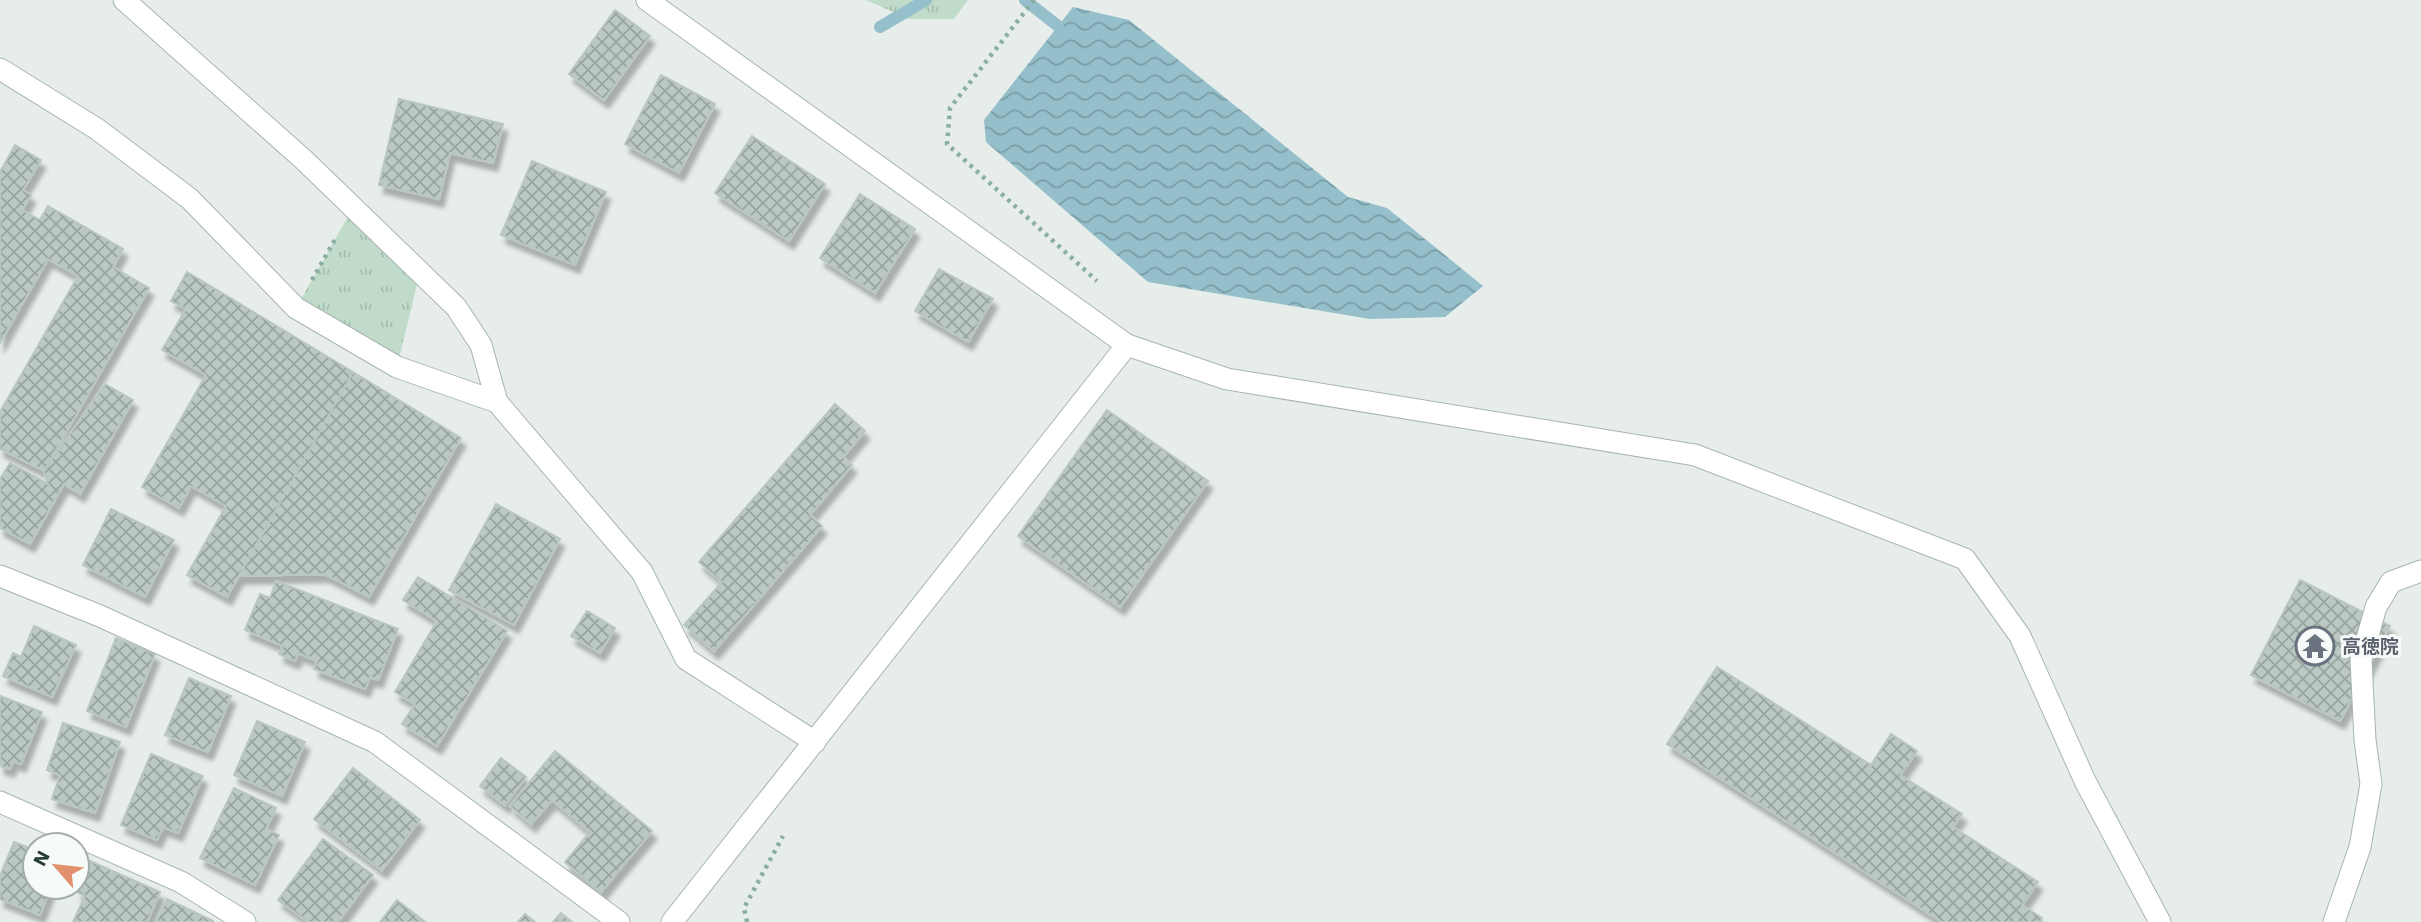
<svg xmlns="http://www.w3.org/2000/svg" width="2421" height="922" font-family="'Work Sans','Noto Sans JP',sans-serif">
  <defs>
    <pattern id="grass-tufts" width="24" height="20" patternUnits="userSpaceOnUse" patternTransform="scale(1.75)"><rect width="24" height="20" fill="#c1dbca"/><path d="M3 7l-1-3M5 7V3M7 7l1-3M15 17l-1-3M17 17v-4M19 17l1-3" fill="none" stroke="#a6bdae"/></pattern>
    <pattern id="water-waves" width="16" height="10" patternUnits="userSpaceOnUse" patternTransform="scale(1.75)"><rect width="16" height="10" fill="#95c0cb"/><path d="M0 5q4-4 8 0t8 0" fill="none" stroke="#7a9da6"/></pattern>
    <pattern id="building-cross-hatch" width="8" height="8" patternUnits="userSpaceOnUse" patternTransform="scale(1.75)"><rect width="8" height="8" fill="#bbc8c3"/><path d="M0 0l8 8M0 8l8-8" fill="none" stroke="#98a49f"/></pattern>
    <filter id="shadow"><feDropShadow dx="4.5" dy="8" stdDeviation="2" flood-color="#0004"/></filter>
  </defs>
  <rect width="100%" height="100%" fill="#e6edea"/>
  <path fill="url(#grass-tufts)" d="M 866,0 L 968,0 L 954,19 L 909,19 Z
    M 353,208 L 420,272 L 397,367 L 296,308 Z"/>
  <path fill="url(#water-waves)" d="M 1073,7 L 1129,20 L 1348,197 L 1387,208 L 1483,286 L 1445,317 L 1370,319 L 1148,282 L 986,142 L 984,120 Z"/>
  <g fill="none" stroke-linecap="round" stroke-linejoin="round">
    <path stroke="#95c0cb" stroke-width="12" d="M 1025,0 L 1058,26
      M 880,27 L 926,0"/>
  </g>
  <path fill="url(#building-cross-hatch)" stroke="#b9c6c1" stroke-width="2" filter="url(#shadow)" d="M 615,10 L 650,36 L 604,100 L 569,74 Z
    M 661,75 L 715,104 L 679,173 L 625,144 Z
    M 399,99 L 503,124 L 493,163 L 450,153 L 439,199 L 379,185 Z
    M 752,136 L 825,184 L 789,241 L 715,193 Z
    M 15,145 L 41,160 L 23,190 L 31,195 L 22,210 L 40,220 L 48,206 L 123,249 L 113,267 L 149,288 L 44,471 L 0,449 L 0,412 L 78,276 L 48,259 L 0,343 L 0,172 Z
    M 532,161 L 606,192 L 575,265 L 501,235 Z
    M 860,194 L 915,229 L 875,293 L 820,258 Z
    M 939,269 L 993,299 L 968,342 L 915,311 Z
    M 187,272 L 353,372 L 227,597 L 187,575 L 226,506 L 191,486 L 179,508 L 142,487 L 206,375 L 162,350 L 186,309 L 171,301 Z
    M 353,372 L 461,438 L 369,597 L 325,574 L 239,576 Z
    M 105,384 L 133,400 L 80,494 L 64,484 L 30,544 L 0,528 L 0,479 L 10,463 L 48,484 L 44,471 Z
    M 835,404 L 865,431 L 843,457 L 852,465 L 810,515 L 822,526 L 714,651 L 684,625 L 722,582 L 699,562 Z
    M 1107,410 L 1208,481 L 1120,607 L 1018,536 Z
    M 496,504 L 560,539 L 514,625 L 449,590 Z
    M 111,509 L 174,540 L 145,597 L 83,565 Z
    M 418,577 L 507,631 L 437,746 L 402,724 L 415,704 L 395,692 L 437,621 L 403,600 Z
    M 2300,580 L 2390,626 L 2340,721 L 2251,675 Z
    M 276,581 L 398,629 L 378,680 L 370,677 L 365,689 L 314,669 L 317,661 L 298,653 L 295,661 L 279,654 L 283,646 L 245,630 L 260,594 L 270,598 Z
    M 587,611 L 615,628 L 600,653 L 571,636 Z
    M 34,626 L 76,645 L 52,697 L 3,676 L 13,653 L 21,657 Z
    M 116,638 L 155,654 L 126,727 L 87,711 Z
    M 1717,667 L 1871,765 L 1891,734 L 1917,751 L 1900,775 L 1962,814 L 1953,827 L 2038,882 L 2022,905 L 2042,918 L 2040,922 L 1942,922 L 1667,744 Z
    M 189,678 L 231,696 L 208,752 L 165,735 Z
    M 0,696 L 42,712 L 21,764 L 13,761 L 10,769 L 0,766 Z
    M 257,721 L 305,742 L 282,796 L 234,775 Z
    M 63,723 L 120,742 L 95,813 L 52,799 L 60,775 L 47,770 Z
    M 555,751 L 652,831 L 601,892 L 565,862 L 590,832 L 552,800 L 531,824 L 510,806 Z
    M 151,754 L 203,776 L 178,833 L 163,827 L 157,840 L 121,825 Z
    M 501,758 L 526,777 L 505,805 L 480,786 Z
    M 353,768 L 420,820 L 382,870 L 314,819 Z
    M 234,788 L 276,808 L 266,829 L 279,835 L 255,885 L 200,858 Z
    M 323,839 L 373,875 L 338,922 L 308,922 L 278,900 Z
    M 14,842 L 35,850 L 35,887 L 51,887 L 40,915 L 0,899 L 0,876 Z
    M 90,861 L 160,892 L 147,922 L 73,922 L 85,896 L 77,892 Z
    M 167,899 L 213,921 L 213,922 L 156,922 Z
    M 397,900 L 425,922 L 380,922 Z
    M 561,913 L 572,922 L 553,922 Z
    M 525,914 L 535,922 L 518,922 Z"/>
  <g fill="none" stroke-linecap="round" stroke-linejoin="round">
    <defs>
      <path id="minor" d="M 124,0 L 304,160 L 456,307 L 481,345 L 497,402 L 642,572 L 686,659 L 815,742
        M 0,69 L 97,129 L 190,199 L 296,308 L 397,367 L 497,402
        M 1695,455 L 1965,559 L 2020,636 L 2085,781 L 2160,922
        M 0,576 L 100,616 L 375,742 L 619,922
        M 0,802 L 181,882 L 245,922
        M 672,922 L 1127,345
        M 2334,922 L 2360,847 L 2371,784 L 2365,740 L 2361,660 L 2376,607 L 2391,582 L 2421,571"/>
      <path id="tertiary" d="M 647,0 L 1127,345 L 1227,379 L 1695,455"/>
    </defs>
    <use href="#minor" stroke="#a9b5b1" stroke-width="23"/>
    <use href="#tertiary" stroke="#a9b5b1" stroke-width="23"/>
    <path stroke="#8aada4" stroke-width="4.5" stroke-dasharray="3.5 5" stroke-linecap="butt" d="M 1034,0 L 950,108 L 947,144 L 1097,281
      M 312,280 L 337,236
      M 747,922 L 744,908 L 783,836"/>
    <use href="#minor" stroke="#fff" stroke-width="21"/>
    <use href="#tertiary" stroke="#fff" stroke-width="21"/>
  </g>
  <defs>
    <symbol id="temple-ring" viewBox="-11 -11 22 22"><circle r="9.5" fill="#f6faf8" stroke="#6b7280" stroke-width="1.5"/><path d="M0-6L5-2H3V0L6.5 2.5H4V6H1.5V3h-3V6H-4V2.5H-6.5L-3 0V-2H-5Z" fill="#6b7280"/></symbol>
  </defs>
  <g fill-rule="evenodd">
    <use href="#temple-ring" x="2293" y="624" width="44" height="44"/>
  </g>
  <g text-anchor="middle" stroke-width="6" stroke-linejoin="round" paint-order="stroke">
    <g font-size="19" font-weight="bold" fill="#5b616d" stroke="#f6faf8" text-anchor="start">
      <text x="2342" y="653">高徳院</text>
    </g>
  </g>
  <g transform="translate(56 866) rotate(298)"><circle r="33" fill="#f6faf8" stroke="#a3aeab" stroke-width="2"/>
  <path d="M0-5L12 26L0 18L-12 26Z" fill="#e2916e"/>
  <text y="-10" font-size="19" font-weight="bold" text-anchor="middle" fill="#273d38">N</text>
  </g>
</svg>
